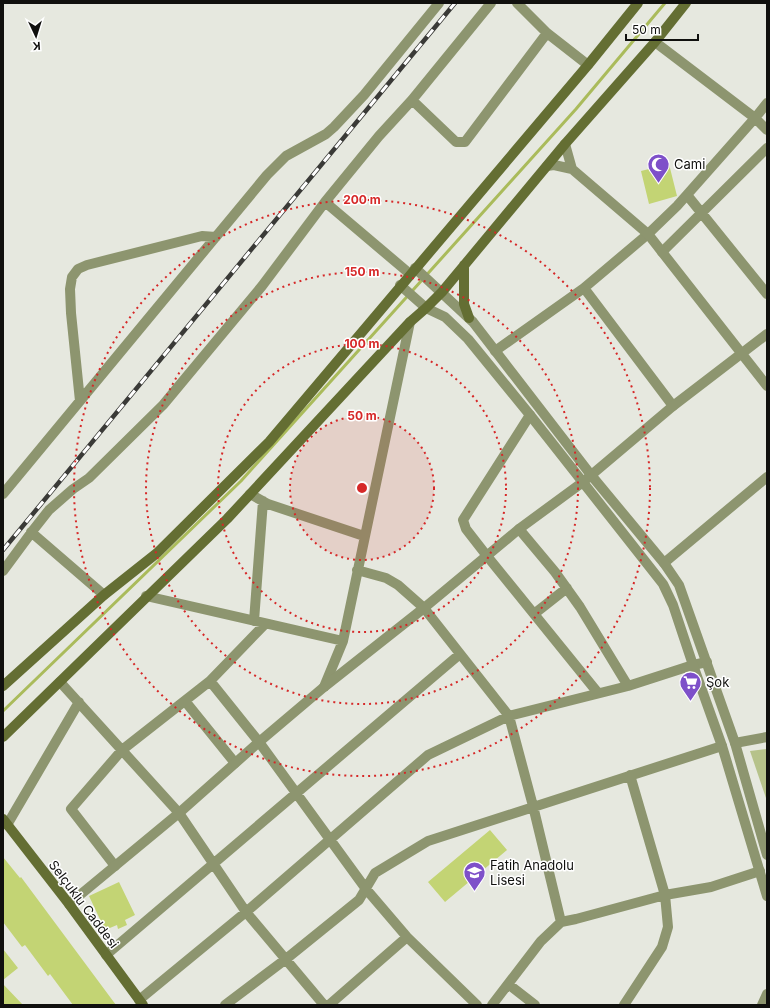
<svg xmlns="http://www.w3.org/2000/svg" width="770" height="1008" font-family="Inter,sans-serif">
  <rect width="100%" height="100%" fill="#e6e8df"/>
  <path fill="#b6c28a" d="M 767,749 L 767,801 L 750,751 Z"/>
  <g fill="none" stroke-linecap="round" stroke-linejoin="round">
    <path stroke="#aabb5b" stroke-width="3" d="M 3,711 L 241,481 L 576,109 L 665,3"/>
  </g>
  <path fill="#c3d474" d="M 669,164 L 677,196 L 649,204 L 641,171 Z
    M 490,830 L 507,850 L 445,902 L 428,882 Z
    M 3,857 L 20,878 L 21,877 L 116,1005 L 73,1005 L 50,974 L 48,976 L 25,945 L 22,947 L 3,922 Z
    M 119,882 L 135,915 L 125,920 L 127,925 L 118,929 L 117,925 L 105,930 L 89,896 Z
    M 3,949 L 18,968 L 3,980 Z
    M 3,984 L 23,1005 L 3,1005 Z"/>
  <g fill="none" stroke-linecap="round" stroke-linejoin="round">
    <path stroke="#8d956f" stroke-width="10" d="M 517,3 L 547,33 L 588,65
      M 655,42 L 755,118 L 767,130
      M 412,100 L 456,142 L 465,142 L 547,33
      M 687,195 L 767,294
      M 662,252 L 767,148
      M 410,274 L 325,202 L 379,136 L 412,100 L 491,3
      M 584,288 L 673,406
      M 495,351 L 584,288 L 648,234 L 677,206 L 755,118 L 767,103
      M 80,401 L 71,313 L 70,289 L 72,277 L 78,269 L 87,265 L 202,236 L 216,237
      M 530,415 L 463,520 L 466,529 L 487,556 L 598,693
      M 3,494 L 267,175 L 286,156 L 326,134 L 334,127 L 364,95 L 439,3
      M 250,494 L 268,504 L 364,536
      M 519,529 L 555,572 L 580,607 L 628,686
      M 31,532 L 104,595
      M 664,563 L 767,477
      M 357,570 L 386,578 L 398,585 L 424,608 L 509,716 L 533,806 L 561,922
      M 3,571 L 34,529 L 49,510 L 73,489 L 89,478 L 163,405 L 262,286 L 325,202
      M 146,596 L 343,641
      M 534,614 L 567,588
      M 254,621 L 263,501
      M 210,681 L 259,742 L 366,889 L 407,937 L 477,1005
      M 60,682 L 179,813 L 246,912 L 324,1005
      M 324,687 L 343,641 L 410,322
      M 185,701 L 235,763
      M 735,743 L 767,737
      M 7,825 L 79,702
      M 115,866 L 71,809 L 122,750 L 210,681 L 265,624
      M 106,955 L 460,654
      M 508,984 L 535,1005
      M 139,1000 L 246,912 L 428,755 L 509,716 L 628,686 L 693,665 L 707,662
      M 225,1005 L 286,959 L 359,900 L 375,873 L 428,841 L 722,746
      M 329,1005 L 407,937
      M 492,1005 L 541,941 L 561,922 L 576,919 L 665,895 L 711,887 L 760,871
      M 624,1005 L 662,947 L 668,927 L 665,895 L 630,775"/>
    <path stroke="#8d956f" stroke-width="10" d="M 565,144 L 572,169
      M 547,166 L 554,165 L 572,169 L 648,234 L 767,386
      M 415,268 L 473,322 L 591,475 L 664,563 L 679,585 L 735,743 L 767,855
      M 400,285 L 426,308 L 445,317 L 468,339 L 530,415 L 663,584 L 673,605 L 693,665 L 722,746 L 767,896
      M 69,904 L 179,813 L 259,742 L 324,687 L 424,608 L 519,529 L 583,482 L 673,406 L 767,334
      M 762,1005 L 767,994"/>
    <path stroke="#646e33" stroke-width="10" d="M 464,265 L 464,304 L 469,318
      M 3,686 L 104,595 L 157,553 L 269,442 L 588,65 L 638,3
      M 3,737 L 227,519 L 410,322 L 426,308 L 442,292 L 565,144 L 655,42 L 686,3
      M 3,819 L 69,904 L 143,1005"/>
    <defs>
      <path id="rail" d="M 3,550 L 455,3"/>
    </defs>
    <use href="#rail" stroke="#3a3a37" stroke-width="4.5"/>
    <use href="#rail" stroke="#fff" stroke-width="3" stroke-dasharray="9" stroke-linecap="butt"/>
  </g>
  <circle cx="362" cy="488" r="72" fill="#d62828" fill-opacity=".12"/>
  <g fill="none" stroke="#d62828" stroke-width="2" stroke-dasharray="2 4">
    <circle cx="362" cy="488" r="72"/>
    <circle cx="362" cy="488" r="144"/>
    <circle cx="362" cy="488" r="216"/>
    <circle cx="362" cy="488" r="288"/>
  </g>
  <defs>
    <symbol id="mosque-pin" viewBox="-11 -11 22 30"><path d="M0 17L-7.5 6A9.5 9.5 0 1 1 7.5 6Z" fill="#7e50c9" stroke="#fff"/><path d="M3.5-4.9A6 6 0 1 0 3.5 4.9A5 5 0 1 1 3.5-4.9Z" fill="#fff"/></symbol>
    <symbol id="supermarket-pin" viewBox="-11 -11 22 30"><path d="M0 17L-7.5 6A9.5 9.5 0 1 1 7.5 6Z" fill="#7e50c9" stroke="#fff"/><path d="M-6-5.5h2.5l.6 2H6L4.5 2H-2.5L-4.4-4H-6ZM-1.5 3.2a1.3 1.3 0 1 0 .1 0ZM3 3.2a1.3 1.3 0 1 0 .1 0Z" fill="#fff"/></symbol>
    <symbol id="school-pin" viewBox="-11 -11 22 30"><path d="M0 17L-7.5 6A9.5 9.5 0 1 1 7.5 6Z" fill="#7e50c9" stroke="#fff"/><path d="M0-5L7-2L0 1L-7-2ZM-4 1L0 2.5L4 1V4Q0 6-4 4Z" fill="#fff"/></symbol>
  </defs>
  <g fill-rule="evenodd">
    <use href="#mosque-pin" x="646" y="152" width="25" height="34"/>
    <use href="#supermarket-pin" x="678" y="670" width="25" height="34"/>
    <use href="#school-pin" x="462" y="860" width="25" height="34"/>
  </g>
  <g text-anchor="middle" stroke-width="3" stroke-linejoin="round" paint-order="stroke">
    <g font-size="13" fill="#10100e" stroke="#fff" text-anchor="start">
      <text x="674" y="169">Cami</text>
      <text x="706" y="687">Şok</text>
      <text x="490" y="870">Fatih Anadolu<tspan x="490" dy="15">Lisesi</tspan></text>
    </g>
    <g font-size="13" fill="#10100e" stroke="#fff">
      <text transform="translate(84 904) rotate(53)" y="5">Selçuklu Caddesi</text>
    </g>
  </g>
  <circle cx="362" cy="488" r="6" fill="#d62828" stroke="#fff" stroke-width="2"/>
  <g font-size="12" text-anchor="middle" font-weight="bold" fill="#d62828" stroke="#fff" stroke-width="3" stroke-linejoin="round" paint-order="stroke">
    <text x="362" y="204">200 m</text>
    <text x="362" y="276">150 m</text>
    <text x="362" y="348">100 m</text>
    <text x="362" y="420">50 m</text>
  </g>
  <rect width="770" height="1008" fill="none" stroke="#10100e" stroke-width="8"/>
  <g transform="translate(36 36) rotate(176)" stroke="#ffffff" stroke-width="3" paint-order="stroke">
  <path d="M0-3L7 15L0 10L-7 15Z" fill="#10100e"/>
  <text y="-6" font-size="11" font-weight="bold" text-anchor="middle" fill="#10100e">K</text>
  </g>
  <path d="M626 34v6h72v-6" fill="none" stroke="#10100e" stroke-width="2"/>
  <text x="632" y="34" font-size="12" fill="#10100e" stroke="#ffffff" stroke-width="3" paint-order="stroke">50 m</text>
</svg>
